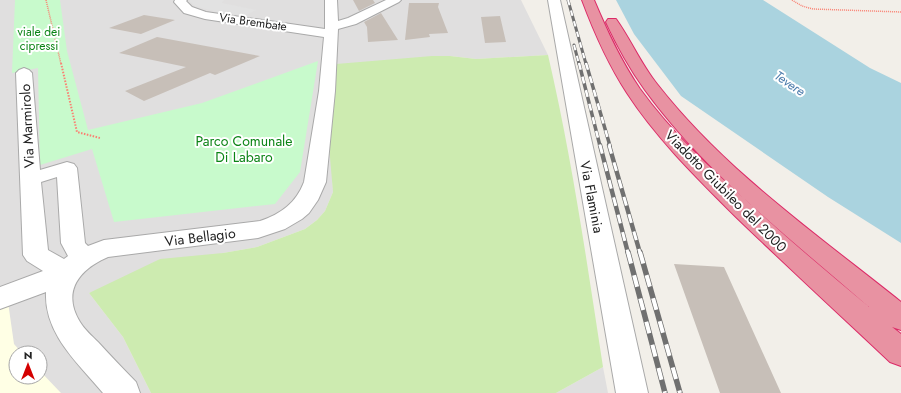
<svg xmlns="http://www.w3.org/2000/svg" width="901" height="393" font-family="Jost,sans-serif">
  <rect width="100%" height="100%" fill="#f2efe9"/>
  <path fill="#e0dfdf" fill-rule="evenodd" d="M 0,0 L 521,0 L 548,55 L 476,59 L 450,56 L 332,171 L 333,192 L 325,211 L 317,220 L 305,229 L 257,247 L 223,253 L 89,293 L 123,337 L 151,393 L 0,393 ZM 16,353 L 40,353 L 40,377 L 16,377 Z
    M 603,367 L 608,393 L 556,393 Z"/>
  <path fill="#ffffe5" d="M 8,302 L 14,344 L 22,353 L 16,353 L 16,377 L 40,377 L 40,371 L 61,393 L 0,393 L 0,305 Z"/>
  <path fill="#cdebb0" d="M 548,55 C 572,158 587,263 603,367 L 556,393 L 151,393 L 123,337 L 89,293 L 160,259 L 223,253 L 257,247 L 305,229 L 317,220 L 325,211 L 333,192 L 329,146 L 336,64 L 432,56 L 450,56 L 476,59 Z"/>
  <path fill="#c8facc" d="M 15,0 L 60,0 L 67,51 L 88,130 L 202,103 L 318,61 L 300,172 L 275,204 L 114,222 L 92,149 L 40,165 L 38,68 L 12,73 Z"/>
  <path fill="#e2e2e2" d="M 190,0 L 225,0 L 222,2 L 222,3 L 256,10 L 245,16 L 217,12 L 195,6 L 190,2 Z"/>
  <path fill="#aad3df" d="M 616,0 L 763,0 L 870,68 L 901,83 L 901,243 L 828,197 L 681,96 L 634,34 Z"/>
  <path fill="#c7bfb8" d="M 353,0 L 373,0 L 375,3 L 359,11 Z
    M 409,3 L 439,3 L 438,7 L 448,33 L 429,34 L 430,37 L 405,40 Z
    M 381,13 L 398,40 L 368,42 L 367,27 L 364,22 Z
    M 144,15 L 175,20 L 141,34 L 109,28 Z
    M 500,16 L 506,42 L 485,43 L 481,17 Z
    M 157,37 L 260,56 L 215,75 L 210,73 L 144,101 L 125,91 L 186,67 L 119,53 Z
    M 674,264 L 724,267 L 781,393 L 720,393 Z"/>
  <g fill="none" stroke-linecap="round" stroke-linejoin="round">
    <defs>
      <path id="minor" d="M 175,0 L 187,0 L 186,1 L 192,7 L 206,12 L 325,29 L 325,0 L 337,0 L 338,21 L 348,18 L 386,0 L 401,0 L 399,2 L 356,24 L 338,29 L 335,91 L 326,182 L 318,200 L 309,213 L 302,219 L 285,229 L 258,238 L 108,257 C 80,269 61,291 80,322 C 84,329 92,336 98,342 C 110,355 123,369 136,382 L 140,393 L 103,393 C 78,363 44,334 46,292 L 0,309 L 0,287 L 43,271 L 27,261 L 23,255 L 16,73 L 19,70 L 24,68 L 29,70 L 32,73 L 40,170 L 67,162 L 74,164 L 77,168 L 85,243 L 88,246 L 104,240 L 260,221 C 281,214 296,203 304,182 L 319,91 L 324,37 L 205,19 L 184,13 L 174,2 ZM 57,177 L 61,243 L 68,256 L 64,259 L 48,250 L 41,182 Z
        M 548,0 L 560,0 L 648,393 L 616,393 Z"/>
      <path id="highway" d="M 582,0 L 594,0 C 607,31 621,61 640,89 C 671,132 710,168 749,203 C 788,239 828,273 869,307 C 791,239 706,174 645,90 C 630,69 617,46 606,22 L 608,19 L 616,19 C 631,40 641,64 657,84 C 724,170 816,234 901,302 L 901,330 L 892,327 L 901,334 L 901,366 L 890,362 C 839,314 787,266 736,217 C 697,178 657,139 627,93 C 608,64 594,32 582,0 Z"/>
    </defs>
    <use href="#minor" stroke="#a9a9a9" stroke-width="2"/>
    <use href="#highway" stroke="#dc2a67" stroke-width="2"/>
    <path stroke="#fa8072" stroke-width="1.5" stroke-dasharray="1 1" stroke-linecap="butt" d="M 46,0 L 61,64
      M 792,0 L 802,6 L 813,9 L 901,12"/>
    <path stroke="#fa8072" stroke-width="2" stroke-dasharray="1.5 1.5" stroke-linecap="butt" d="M 61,63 L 77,132 L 100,138"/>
    <use href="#minor" fill="#fff" fill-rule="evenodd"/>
    <use href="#highway" fill="#e892a2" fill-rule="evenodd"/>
    <defs>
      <path id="rail-far3" d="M 568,0 L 586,64
        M 574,45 L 579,64"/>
      <path id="rail-far2" d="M 579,63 L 600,146
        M 586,63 L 610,146"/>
      <path id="rail-far1" d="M 600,145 L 628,253
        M 609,145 L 640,253"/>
      <path id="rail" d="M 628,252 L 665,393
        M 640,252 L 680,393"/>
    </defs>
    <use href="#rail-far3" stroke="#707070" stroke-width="3"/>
    <use href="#rail-far2" stroke="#707070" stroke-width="3.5"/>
    <use href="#rail-far1" stroke="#707070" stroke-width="4.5"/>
    <use href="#rail" stroke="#707070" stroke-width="5.5"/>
    <use href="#rail-far3" stroke="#fff" stroke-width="2" stroke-dasharray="5.5" stroke-linecap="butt"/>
    <use href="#rail-far2" stroke="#fff" stroke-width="2.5" stroke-dasharray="7" stroke-linecap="butt"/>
    <use href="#rail-far1" stroke="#fff" stroke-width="3" stroke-dasharray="9" stroke-linecap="butt"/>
    <use href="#rail" stroke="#fff" stroke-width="4" stroke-dasharray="12" stroke-linecap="butt"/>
  </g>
  <g text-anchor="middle" stroke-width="4" stroke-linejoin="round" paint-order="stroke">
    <g font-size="12" fill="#222" stroke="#fff">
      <text transform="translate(253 22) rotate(8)" y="4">Via Brembate</text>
    </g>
    <g font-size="12" fill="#0c8416" stroke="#fff">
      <text x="39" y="36">viale dei<tspan x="39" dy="14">cipressi</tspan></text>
    </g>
    <g font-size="13" font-style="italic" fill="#4a7aab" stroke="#fff">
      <text transform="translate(790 83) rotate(34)" y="5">Tevere</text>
    </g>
    <g font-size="14" fill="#222" stroke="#fff">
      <text transform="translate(27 126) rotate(-93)" y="5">Via Marmirolo</text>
      <text transform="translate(726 191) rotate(45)" y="5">Viadotto Giubileo del 2000</text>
      <text transform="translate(592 197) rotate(79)" y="5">Via Flaminia</text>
      <text transform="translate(200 237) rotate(-7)" y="5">Via Bellagio</text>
    </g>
    <g font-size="14" fill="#0c8416" stroke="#fff">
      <text x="244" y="146">Parco Comunale<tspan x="244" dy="16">Di Labaro</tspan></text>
    </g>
  </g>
  <g transform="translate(28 365)"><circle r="19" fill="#ffffff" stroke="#a7a7a7"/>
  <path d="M0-3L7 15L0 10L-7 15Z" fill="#d40000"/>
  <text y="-6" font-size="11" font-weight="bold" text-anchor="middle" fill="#222222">N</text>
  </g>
</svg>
